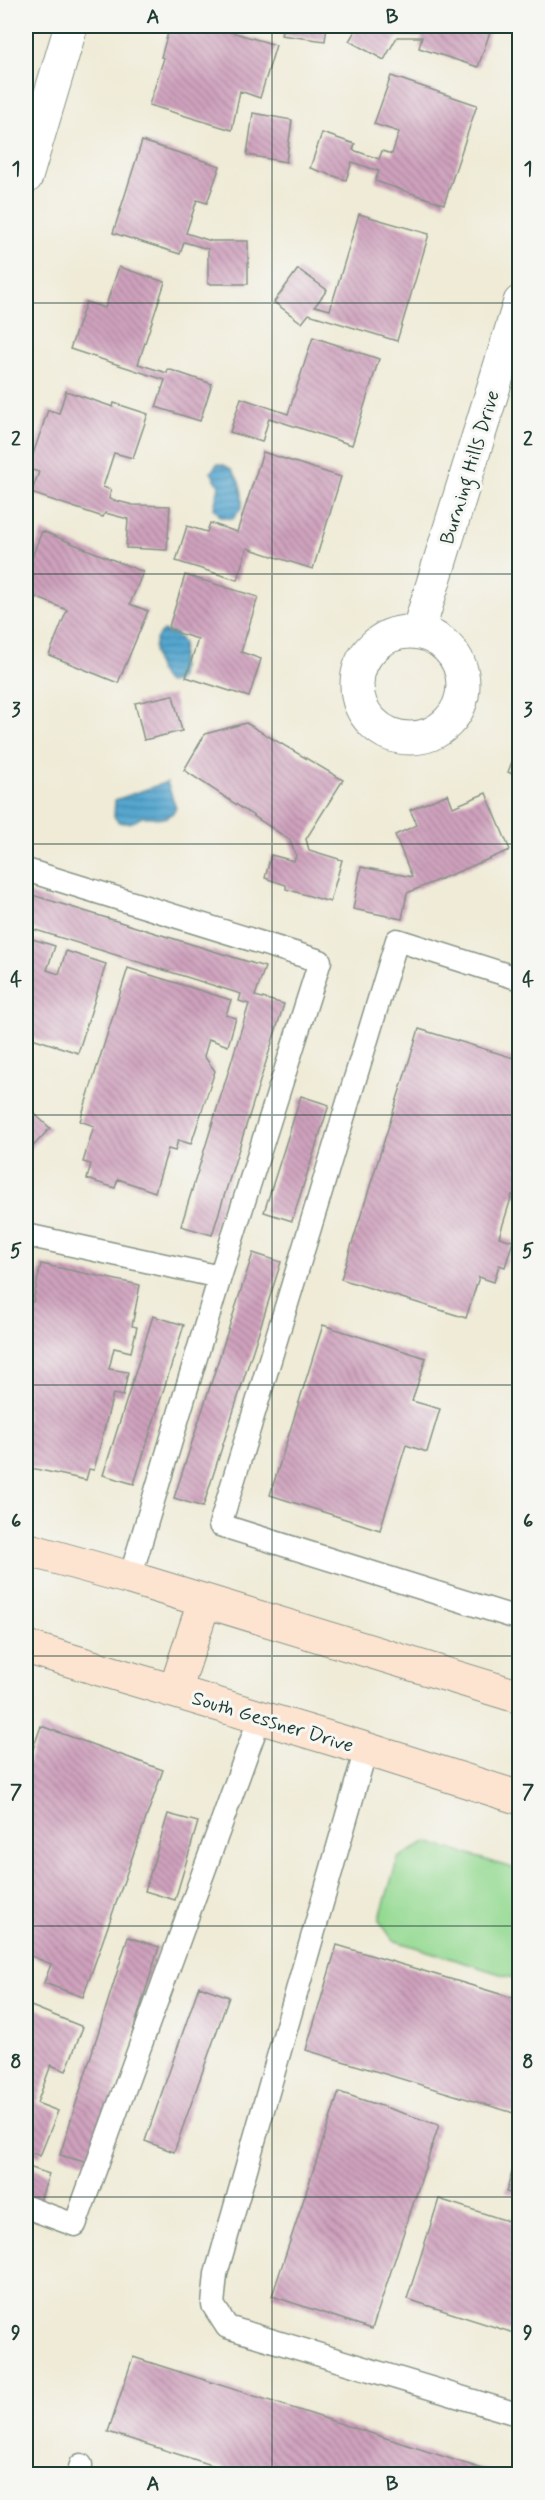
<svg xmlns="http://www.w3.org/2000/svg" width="545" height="2500" font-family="Mynerve,sans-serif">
  <defs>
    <pattern id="water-rules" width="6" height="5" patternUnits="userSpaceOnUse" patternTransform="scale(1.5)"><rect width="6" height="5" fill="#54a6cf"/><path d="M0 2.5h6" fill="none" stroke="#4588a9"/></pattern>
    <pattern id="building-back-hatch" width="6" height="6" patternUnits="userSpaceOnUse" patternTransform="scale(1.5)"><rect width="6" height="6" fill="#cfa1bd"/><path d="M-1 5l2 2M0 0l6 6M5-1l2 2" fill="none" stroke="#a7849a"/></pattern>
  </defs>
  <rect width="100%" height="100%" fill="#f6f6f2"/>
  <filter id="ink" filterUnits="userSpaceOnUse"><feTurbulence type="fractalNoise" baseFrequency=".0167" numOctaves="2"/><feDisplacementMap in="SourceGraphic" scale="12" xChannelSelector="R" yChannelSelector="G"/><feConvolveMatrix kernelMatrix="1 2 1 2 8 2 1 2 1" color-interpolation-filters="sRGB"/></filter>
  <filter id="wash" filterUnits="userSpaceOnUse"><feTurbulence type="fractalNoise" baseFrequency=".008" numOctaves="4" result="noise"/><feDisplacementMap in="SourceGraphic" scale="24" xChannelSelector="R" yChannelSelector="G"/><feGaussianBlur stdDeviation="1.35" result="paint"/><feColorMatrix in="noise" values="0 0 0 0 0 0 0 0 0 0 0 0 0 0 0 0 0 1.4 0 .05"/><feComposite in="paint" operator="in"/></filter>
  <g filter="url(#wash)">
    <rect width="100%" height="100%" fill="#efebd7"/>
    <path fill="#95da93" stroke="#5a8c64" stroke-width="1.5" d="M 427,1842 L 519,1870 L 519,1980 L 393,1940 L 379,1920 L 398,1858 Z"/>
    <path fill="url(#water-rules)" stroke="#3a7282" stroke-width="1.5" d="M 217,464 C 237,464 244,491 242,507 L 233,519 L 221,517 L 214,508 L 219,486 L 211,472 Z
      M 163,631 L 176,634 L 183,643 L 180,676 L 177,682 L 167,683 C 156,672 147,642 163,631 Z
      M 167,782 L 176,808 C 166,825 157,815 142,817 C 133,823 129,824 118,822 L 114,816 L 115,800 Z"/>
    <g id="blocks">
      <path fill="url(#building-back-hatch)" d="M 170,26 L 211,26 L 276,45 L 260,98 L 240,91 L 232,130 L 149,105 L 164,58 L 161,57 Z
        M 283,26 L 327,26 L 325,41 L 281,35 Z
        M 358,26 L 492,26 L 478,67 L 419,48 L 422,37 L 397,37 L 384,60 L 349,41 Z
        M 391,76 L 477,105 L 444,204 L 375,181 L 379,171 L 352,162 L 346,180 L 310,168 L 322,133 L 355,144 L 353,150 L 379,159 L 382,151 L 392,154 L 399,132 L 374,124 Z
        M 253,113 L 292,120 L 286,162 L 247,155 Z
        M 142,141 L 220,166 L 207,203 L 197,200 L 186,233 L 211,241 L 248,241 L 248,284 L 208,284 L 208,249 L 184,242 L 180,254 L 113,233 Z
        M 359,214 L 429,234 L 397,341 L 309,314 L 302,323 L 274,302 L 298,269 L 327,290 L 315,306 L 330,310 Z
        M 119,267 L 165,282 L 138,364 L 167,373 L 168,369 L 212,384 L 200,421 L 156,407 L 165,380 L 70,349 L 86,302 L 105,308 Z
        M 313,337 L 379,359 L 352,445 L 269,418 L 262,442 L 230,432 L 241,398 L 288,414 Z
        M 66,391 L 113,407 L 114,403 L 148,414 L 133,458 L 114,453 L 103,487 L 111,490 L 109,499 L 133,505 L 170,506 L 167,550 L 126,548 L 128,519 L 105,513 L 103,517 L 31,493 L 39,472 L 28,469 L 48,410 L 59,413 Z
        M 263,452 L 341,477 L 313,569 L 247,548 L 237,580 L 176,561 L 187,526 L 207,532 L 210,523 L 237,532 Z
        M 42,531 L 143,572 L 130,604 L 148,611 L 118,683 L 49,655 L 67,610 L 26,593 L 26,573 Z
        M 185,575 L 258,597 L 241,652 L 261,659 L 249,697 L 186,677 L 198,639 L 168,630 Z
        M 173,695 L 182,731 L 144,740 L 135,703 Z
        M 246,723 L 343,780 L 306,839 L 309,850 L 342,860 L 330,902 L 286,889 L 286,885 L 265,878 L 271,855 L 294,861 L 296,856 L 290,840 L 184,770 L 205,734 Z
        M 519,744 L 520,744 L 520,777 L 508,772 Z
        M 486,793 L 510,850 L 407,893 L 402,919 L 353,909 L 361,867 L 412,877 L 395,835 L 417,825 L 410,810 L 448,794 L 453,807 Z
        M 26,893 L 265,967 L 255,996 L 284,1004 L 212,1235 L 181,1226 L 249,1004 L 239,1001 L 241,994 L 26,927 Z
        M 26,937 L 55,946 L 47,970 L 59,974 L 66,951 L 106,964 L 78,1053 L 26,1036 Z
        M 128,968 L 231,1000 L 226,1015 L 236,1018 L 228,1046 L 209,1039 L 204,1056 L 215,1071 L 191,1144 L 178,1140 L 175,1151 L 168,1149 L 155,1192 L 118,1179 L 115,1188 L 87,1179 L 91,1164 L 83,1162 L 94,1126 L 80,1121 Z
        M 419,1029 L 520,1060 L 520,1197 L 512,1195 L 499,1237 L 513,1241 L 505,1267 L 499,1265 L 494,1282 L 479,1277 L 466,1318 L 341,1279 Z
        M 301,1096 L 329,1105 L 292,1221 L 264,1212 Z
        M 26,1106 L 50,1128 L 26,1154 Z
        M 253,1253 L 281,1262 L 203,1507 L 174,1498 Z
        M 41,1264 L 140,1285 L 132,1326 L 137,1327 L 131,1352 L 114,1348 L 109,1369 L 128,1372 L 123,1396 L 113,1394 L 94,1470 L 89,1469 L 86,1480 L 26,1467 L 26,1301 L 33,1302 Z
        M 153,1316 L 184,1325 L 134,1484 L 103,1475 Z
        M 323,1325 L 426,1358 L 412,1401 L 440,1409 L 427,1452 L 406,1445 L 380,1530 L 270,1495 Z
        M 41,1726 L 163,1770 L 83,1997 L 44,1983 L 51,1964 L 26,1954 L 26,1769 Z
        M 168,1814 L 198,1822 L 175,1900 L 145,1891 Z
        M 128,1937 L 159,1947 L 92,2164 L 60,2155 Z
        M 337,1945 L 520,2000 L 520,2115 L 306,2050 Z
        M 199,1986 L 229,1997 L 174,2152 L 145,2141 Z
        M 26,2004 L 83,2027 L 66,2071 L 51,2065 L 37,2103 L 58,2111 L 40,2156 L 26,2150 Z
        M 339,2092 L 439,2125 L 372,2329 L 272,2296 Z
        M 519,2150 L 520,2150 L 520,2196 L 506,2192 Z
        M 26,2166 L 49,2174 L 39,2204 L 26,2199 Z
        M 439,2199 L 520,2225 L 520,2335 L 407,2299 Z
        M 133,2357 L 498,2474 L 240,2474 L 108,2432 Z"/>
    </g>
  </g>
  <g filter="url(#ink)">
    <use href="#blocks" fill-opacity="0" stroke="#879486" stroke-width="1.5"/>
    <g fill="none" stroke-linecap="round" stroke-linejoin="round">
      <defs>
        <path id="service" d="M 26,870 L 320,961 L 220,1277 L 130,1578
          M 520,979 L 397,940 L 220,1525 L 520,1619
          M 26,1235 L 220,1277
          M 366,1749 L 216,2274 L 213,2305 L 227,2327 L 520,2415
          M 26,2207 L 75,2225 L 260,1717
          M 78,2474 L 81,2465"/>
        <path id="minor" d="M 26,177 L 71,26
          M 418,632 L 520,302
          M357 685a53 53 0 1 1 106 0a53 53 0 1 1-106 0Z"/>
        <path id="secondary" d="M 26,1549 L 130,1578 L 520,1697
          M 26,1647 L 366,1749 L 520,1798
          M 175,1691 L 204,1602"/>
      </defs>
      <use href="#service" stroke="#879486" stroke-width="25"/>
      <use href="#minor" stroke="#879486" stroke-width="35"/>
      <use href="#secondary" stroke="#879486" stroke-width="35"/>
      <use href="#service" stroke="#fff" stroke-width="22"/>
      <use href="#minor" stroke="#fff" stroke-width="33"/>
      <use href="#secondary" stroke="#fde4d1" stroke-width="33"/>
    </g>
  </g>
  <path fill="none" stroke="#1f3d34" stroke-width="1.5" stroke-opacity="0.55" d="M 272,26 L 272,2474M 26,303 L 520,303M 26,574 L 520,574M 26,844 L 520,844M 26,1115 L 520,1115M 26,1385 L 520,1385M 26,1656 L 520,1656M 26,1926 L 520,1926M 26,2197 L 520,2197"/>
  <g text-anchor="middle" stroke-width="6" stroke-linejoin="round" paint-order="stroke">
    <g font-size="20" fill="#1f3d34" stroke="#f6f6f2">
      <text transform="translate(469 467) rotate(-73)" y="7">Burning Hills Drive</text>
      <text transform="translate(273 1721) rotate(17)" y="7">South Gessner Drive</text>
    </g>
  </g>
  <rect width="545" height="2500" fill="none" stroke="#f6f6f2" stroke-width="66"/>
  <rect x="33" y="33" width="479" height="2434" fill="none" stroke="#1f3d34" stroke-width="2"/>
  <g font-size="20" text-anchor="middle" font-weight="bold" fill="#1f3d34">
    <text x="153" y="23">A</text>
    <text x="392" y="23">B</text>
    <text x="16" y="175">1</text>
    <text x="528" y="175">1</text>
    <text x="16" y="445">2</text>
    <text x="528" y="445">2</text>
    <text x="16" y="716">3</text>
    <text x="528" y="716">3</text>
    <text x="16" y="986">4</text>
    <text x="528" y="986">4</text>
    <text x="16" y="1257">5</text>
    <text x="528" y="1257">5</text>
    <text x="16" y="1527">6</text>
    <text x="528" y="1527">6</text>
    <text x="16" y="1798">7</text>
    <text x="528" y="1798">7</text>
    <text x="16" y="2068">8</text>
    <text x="528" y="2068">8</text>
    <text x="16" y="2339">9</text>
    <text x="528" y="2339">9</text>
    <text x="153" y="2490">A</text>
    <text x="392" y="2490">B</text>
  </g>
</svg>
